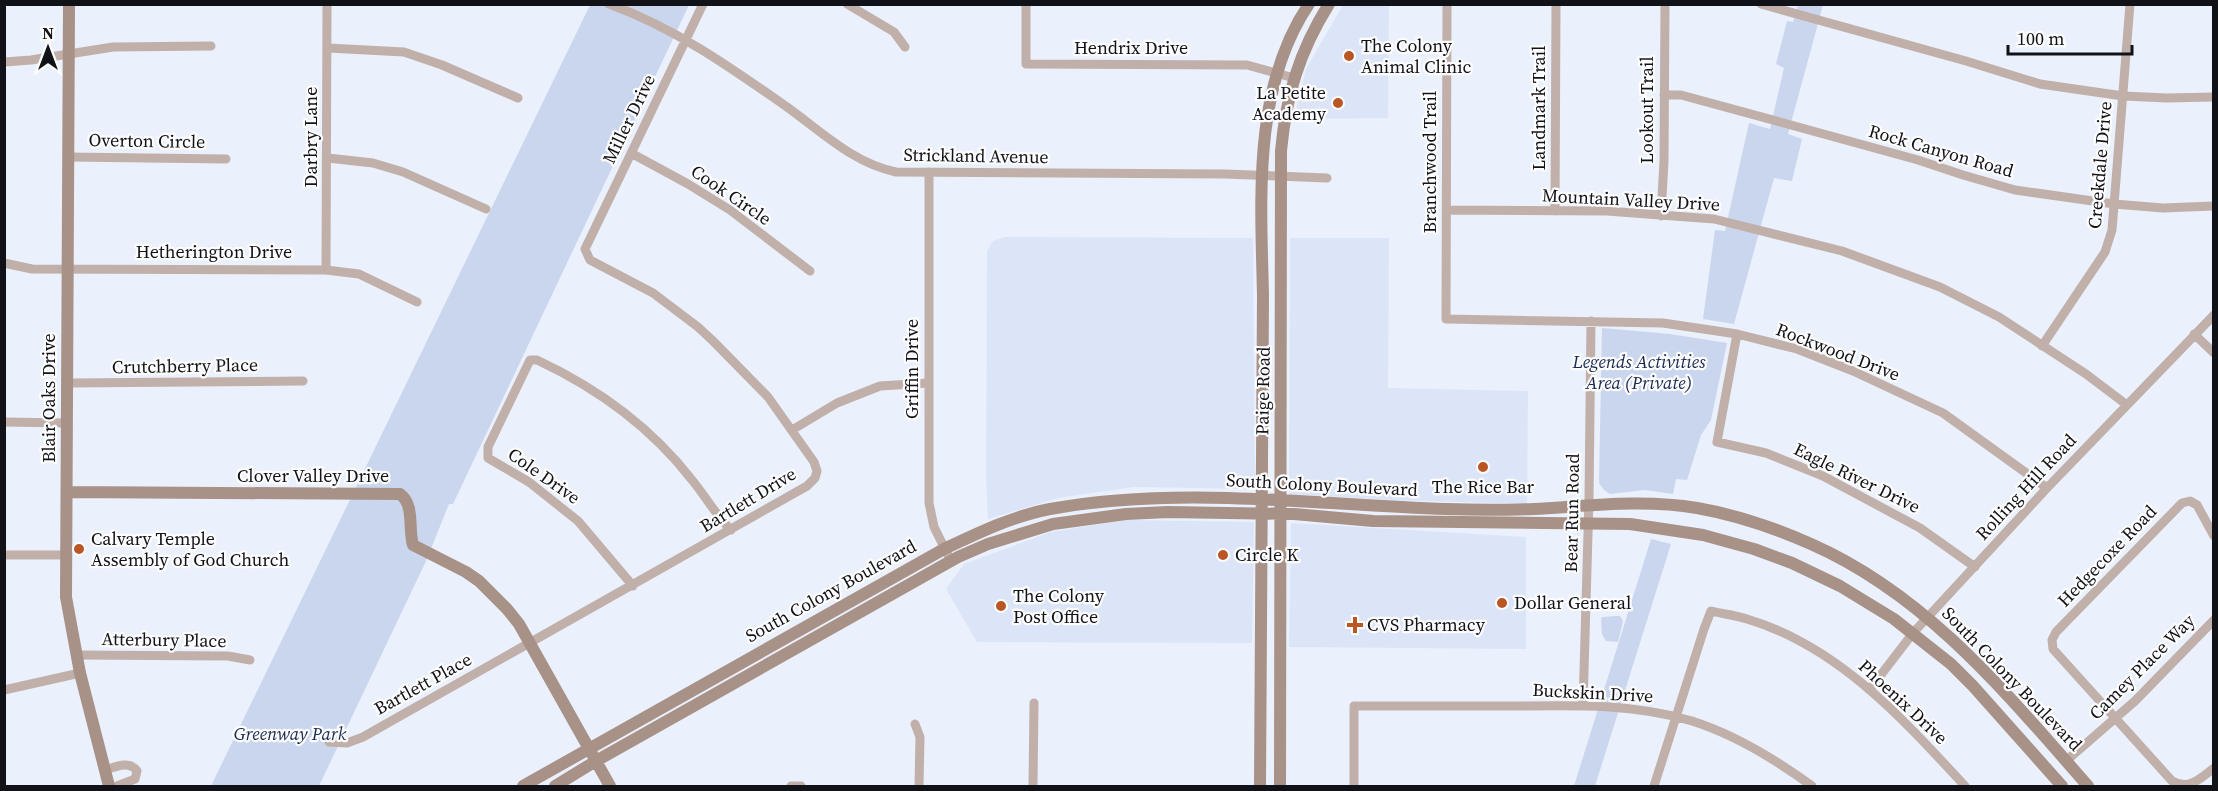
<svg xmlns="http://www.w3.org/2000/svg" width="2218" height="791" font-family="'Source Serif 4',serif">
  <rect width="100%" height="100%" fill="#eaf0fc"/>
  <path fill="#dce5f8" d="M 1343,5 L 1389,5 L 1388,118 L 1294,119 L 1306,69 Z
    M 1005,237 L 1253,238 L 1255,489 L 1134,487 L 1058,498 L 988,519 L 986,476 L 987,251 L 993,241 Z
    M 1290,238 L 1389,238 L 1388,388 L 1528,391 L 1527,504 L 1391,500 L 1289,494 Z
    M 1127,520 L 1254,522 L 1252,643 L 977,642 L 946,589 L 964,564 L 1051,532 Z
    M 1291,523 L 1526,537 L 1526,649 L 1289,647 Z"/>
  <path fill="#cad6ee" d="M 590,5 L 689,5 L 453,504 L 449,504 L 426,561 L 319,786 L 211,786 Z
    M 1798,5 L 1823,5 L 1788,134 L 1802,139 L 1792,181 L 1774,178 L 1734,324 L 1703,319 L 1715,230 L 1725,231 L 1749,123 L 1770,129 L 1784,68 L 1776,64 L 1787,21 L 1793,22 Z
    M 1602,328 L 1670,334 L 1727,343 L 1711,420 L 1701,435 L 1687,480 L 1676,479 L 1673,494 L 1645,490 L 1610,494 L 1604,490 L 1599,483 Z
    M 1651,539 L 1671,544 L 1595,786 L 1574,786 Z
    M 1616,616 L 1620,616 L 1623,621 L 1618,642 L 1606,641 L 1602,634 L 1601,619 L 1602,617 Z"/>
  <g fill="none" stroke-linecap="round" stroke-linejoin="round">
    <path stroke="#c0b0a9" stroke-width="9" d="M 609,4 C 675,28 730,67 787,107 C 822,132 853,163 896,172 L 1224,174 L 1327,178
      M 847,4 L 894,32 L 905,47
      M 1026,4 L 1026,64 L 1247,65 L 1294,78
      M 1447,4 L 1446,319 L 1663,323 L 1737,334 L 1797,349 L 1853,371 L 1943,413 L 2047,488
      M 1761,4 L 1966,61 L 2040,84 L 2123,96 L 2167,98 L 2214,97
      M 328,48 L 404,52 L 442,65 L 518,98
      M 4,62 L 31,60 L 113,47 L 211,46
      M 1664,95 L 1681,95 L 1780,122 L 1918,160 L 1963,175 L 2015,190 L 2114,204 L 2163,208 L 2214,206
      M 631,153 L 688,184 L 730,210 L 810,271
      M 68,157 L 226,159
      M 328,158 L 373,163 L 403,172 L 486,209
      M 929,172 L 929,503 L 934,527 L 951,561
      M 1447,210 L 1607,211 L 1714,219 L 1842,251 L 1940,287 L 1999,317 L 2086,374 L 2127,405
      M 1555,211 L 1556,4
      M 1661,216 L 1664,161 L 1665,4
      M 4,263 L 32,269 L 326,270 L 359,274 L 417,302
      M 326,270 L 327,4
      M 1737,334 L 1717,442 L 1766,453 L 1823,476 L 1920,528 L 1975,567
      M 2194,334 L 2214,353
      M 2042,346 L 2105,252 L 2112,230 L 2130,4
      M 68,383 L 303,381
      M 4,422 L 67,423
      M 792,430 L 837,403 L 880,386 L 928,383
      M 2214,536 L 2197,505 L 2190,501 L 2182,503 L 2056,632 L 2052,640 L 2053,649 L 2172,781 C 2189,791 2201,778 2214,768
      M 4,555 L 67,555
      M 633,586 L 578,521 L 529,482 L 488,458 L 488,447 L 530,360 L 537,360 C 597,388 651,427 692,480 C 706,497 715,514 731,530
      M 76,655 L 228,656 L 250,660
      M 1870,689 L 1913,633 L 2047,488 L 2214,315
      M 4,690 L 80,673
      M 1583,706 L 1589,499 L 1591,321
      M 915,724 L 920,737 L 919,786
      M 329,742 L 347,743 L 363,737 L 807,486 L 815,478 L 817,471 L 814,462 L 768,397 L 713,341 L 698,327 L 653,293 L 590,260 L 585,249 L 703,4
      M 2066,761 L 2135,701 L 2214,620
      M 105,770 C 115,767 129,760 137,771 L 135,779 L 117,786
      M 791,786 L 801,786
      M 1033,786 L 1034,703
      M 1354,786 L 1354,706 C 1409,706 1464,706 1519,706 C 1577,705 1636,704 1692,721 C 1736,735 1775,759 1812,786
      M 1654,786 L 1704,629 L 1711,611 C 1723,614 1735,615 1747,619 C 1838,646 1903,719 1965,786"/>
    <path stroke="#a89187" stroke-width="12" d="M 69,4 L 66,597 L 80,673 L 109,786
      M 67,492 L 400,494 C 415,505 408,529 413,545 L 466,572 L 479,581 L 507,609 L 519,624 L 610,786
      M 523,786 L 944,549 C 978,533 1013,516 1050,509 C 1180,485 1314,505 1446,509 C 1475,510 1505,510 1534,509 C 1588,506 1643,499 1697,508 C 1737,515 1775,528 1811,544 C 1927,595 2007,694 2088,786
      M 555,786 L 596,761 L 958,557 L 988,544 L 1053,524 L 1126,514 L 1168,512 L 1294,514 L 1373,521 L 1630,524 L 1703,535 L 1754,549 L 1792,563 L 1840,586 L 1894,619 L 1951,664 L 1973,686 L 2062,786
      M 1260,786 L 1263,296 C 1261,200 1252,88 1309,4
      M 1280,786 L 1281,151 C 1286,96 1299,52 1329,4"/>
  </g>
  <g fill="#ba5524" stroke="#fdfdfd" stroke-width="2">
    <circle cx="1349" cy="56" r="6"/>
    <circle cx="1338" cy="103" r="6"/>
    <circle cx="1483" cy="467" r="6"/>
    <circle cx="79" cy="549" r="6"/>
    <circle cx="1223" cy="555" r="6"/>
    <circle cx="1502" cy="603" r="6"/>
    <circle cx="1001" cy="606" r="6"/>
    <path d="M1352 616h6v6h6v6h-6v6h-6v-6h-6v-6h6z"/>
  </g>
  <g text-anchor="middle" stroke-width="4.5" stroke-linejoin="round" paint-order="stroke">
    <g font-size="18" fill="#111217" stroke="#fdfdfd" text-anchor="start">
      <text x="1361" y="52">The Colony<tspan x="1361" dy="21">Animal Clinic</tspan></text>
      <text x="1326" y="99" text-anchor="end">La Petite<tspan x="1326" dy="21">Academy</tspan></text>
      <text x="1483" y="493" text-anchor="middle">The Rice Bar</text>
      <text x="91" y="545">Calvary Temple<tspan x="91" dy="21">Assembly of God Church</tspan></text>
      <text x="1235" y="561">Circle K</text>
      <text x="1013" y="602">The Colony<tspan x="1013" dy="21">Post Office</tspan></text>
      <text x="1514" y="609">Dollar General</text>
      <text x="1367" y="631">CVS Pharmacy</text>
    </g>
    <g font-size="18" fill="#111217" stroke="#fdfdfd">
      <text x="1131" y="54">Hendrix Drive</text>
      <text transform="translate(1539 108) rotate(-90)" y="6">Landmark Trail</text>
      <text transform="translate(1647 110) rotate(-90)" y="6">Lookout Trail</text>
      <text transform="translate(629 119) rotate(-64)" y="6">Miller Drive</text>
      <text transform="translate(311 137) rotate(-90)" y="6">Darbry Lane</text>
      <text transform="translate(147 141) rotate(1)" y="6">Overton Circle</text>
      <text transform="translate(1941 151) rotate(16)" y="6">Rock Canyon Road</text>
      <text transform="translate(976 156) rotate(1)" y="6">Strickland Avenue</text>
      <text transform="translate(1430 162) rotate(-90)" y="6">Branchwood Trail</text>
      <text transform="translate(2100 165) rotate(-85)" y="6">Creekdale Drive</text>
      <text transform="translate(731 195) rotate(34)" y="6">Cook Circle</text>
      <text transform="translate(1631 200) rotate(3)" y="6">Mountain Valley Drive</text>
      <text x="214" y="258">Hetherington Drive</text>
      <text transform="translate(1838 352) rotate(21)" y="6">Rockwood Drive</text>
      <text transform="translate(185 366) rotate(-1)" y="6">Crutchberry Place</text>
      <text transform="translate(912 369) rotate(-90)" y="6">Griffin Drive</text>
      <text transform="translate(1263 391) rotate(-89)" y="6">Paige Road</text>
      <text transform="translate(49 398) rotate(-90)" y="6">Blair Oaks Drive</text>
      <text x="313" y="482">Clover Valley Drive</text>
      <text transform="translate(544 476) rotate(35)" y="6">Cole Drive</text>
      <text transform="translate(1857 478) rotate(26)" y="6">Eagle River Drive</text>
      <text transform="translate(1322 485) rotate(3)" y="6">South Colony Boulevard</text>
      <text transform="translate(2026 487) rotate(-47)" y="6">Rolling Hill Road</text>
      <text transform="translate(748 500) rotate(-31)" y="6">Bartlett Drive</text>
      <text transform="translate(1572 513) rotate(-89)" y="6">Bear Run Road</text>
      <text transform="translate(2107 556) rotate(-46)" y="6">Hedgecoxe Road</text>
      <text transform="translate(831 591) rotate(-29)" y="6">South Colony Boulevard</text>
      <text transform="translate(164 640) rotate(1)" y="6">Atterbury Place</text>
      <text transform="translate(2142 667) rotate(-45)" y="6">Camey Place Way</text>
      <text transform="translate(2012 679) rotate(46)" y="6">South Colony Boulevard</text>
      <text transform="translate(423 684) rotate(-29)" y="6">Bartlett Place</text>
      <text transform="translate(1593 693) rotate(3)" y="6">Buckskin Drive</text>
      <text transform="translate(1903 702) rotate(43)" y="6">Phoenix Drive</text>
    </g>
    <g font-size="18" font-style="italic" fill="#182951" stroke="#fdfdfd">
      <text x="1639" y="368">Legends Activities<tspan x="1639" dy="21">Area (Private)</tspan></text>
      <text x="290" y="740">Greenway Park</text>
    </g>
  </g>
  <rect width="2218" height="791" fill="none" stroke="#111217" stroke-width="12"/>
  <g transform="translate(48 48)" stroke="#fdfdfd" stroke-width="4.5" paint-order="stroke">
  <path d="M0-4.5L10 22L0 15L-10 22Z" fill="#111217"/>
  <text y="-9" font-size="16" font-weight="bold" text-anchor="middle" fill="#111217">N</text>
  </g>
  <path d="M2008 45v9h124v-9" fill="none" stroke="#111217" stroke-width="3"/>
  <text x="2017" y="45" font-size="18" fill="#111217" stroke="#fdfdfd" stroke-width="4.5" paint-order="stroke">100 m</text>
</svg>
